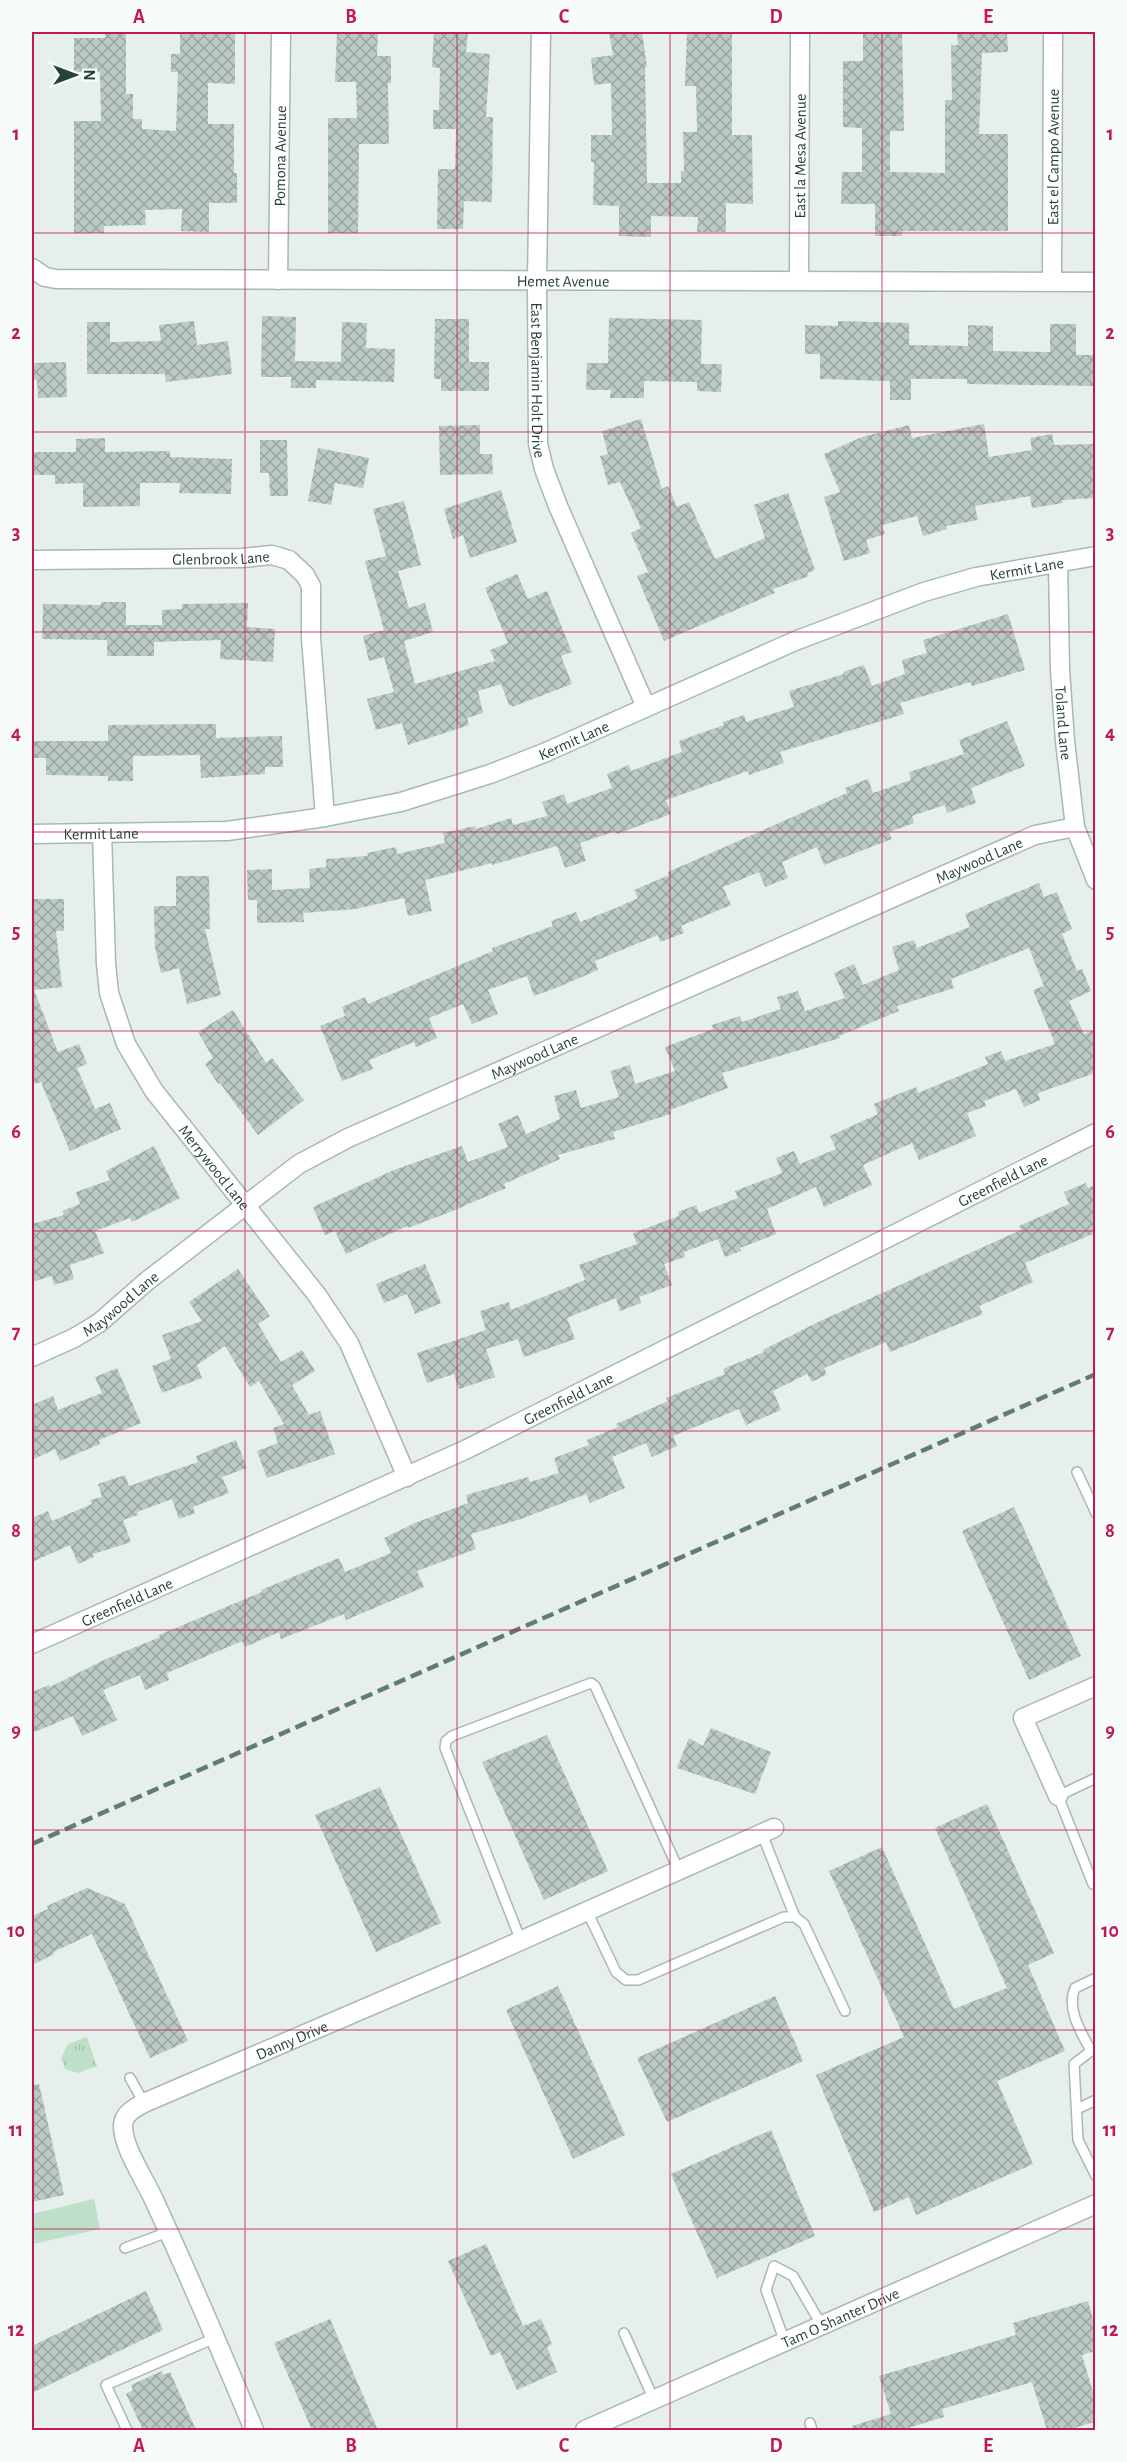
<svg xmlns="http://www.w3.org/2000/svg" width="1127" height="2462" font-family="'Alegreya Sans',sans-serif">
  <defs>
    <pattern id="park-tufts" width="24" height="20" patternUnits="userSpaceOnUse" patternTransform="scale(1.5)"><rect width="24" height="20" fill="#bfe0c8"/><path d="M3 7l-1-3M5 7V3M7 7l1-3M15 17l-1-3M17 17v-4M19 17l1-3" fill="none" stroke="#a4c1ad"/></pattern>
    <pattern id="building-cross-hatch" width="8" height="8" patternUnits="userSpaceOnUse" patternTransform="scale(1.5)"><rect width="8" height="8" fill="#bbcac4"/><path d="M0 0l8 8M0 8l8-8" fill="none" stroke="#98a6a0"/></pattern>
  </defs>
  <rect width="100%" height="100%" fill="#e6efeb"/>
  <path fill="#bfe0c8" d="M 94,2199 L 100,2229 L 33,2244 L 32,2214 Z"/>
  <path fill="url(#park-tufts)" d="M 87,2037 L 97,2066 L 78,2073 L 65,2069 L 61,2058 L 68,2044 Z"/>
  <path fill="url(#building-cross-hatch)" d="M 105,32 L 126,32 L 126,94 L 133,94 L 133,119 L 142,119 L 142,129 L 176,131 L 178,72 L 171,72 L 171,54 L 180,54 L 180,32 L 235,32 L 235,84 L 208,83 L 208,124 L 234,124 L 234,173 L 237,173 L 237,203 L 209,203 L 209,232 L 181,231 L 182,209 L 145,210 L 146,225 L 104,226 L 104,233 L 74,233 L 74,121 L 101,121 L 100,72 L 74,72 L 74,38 L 105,38 Z
    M 337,32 L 378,32 L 377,56 L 391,56 L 391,83 L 388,83 L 389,144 L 359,144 L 358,233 L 328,233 L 328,118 L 357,118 L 356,82 L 335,82 Z
    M 434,32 L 468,32 L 466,52 L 490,54 L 486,117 L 493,117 L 492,202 L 464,201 L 463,229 L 437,229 L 438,169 L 455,169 L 456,129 L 433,129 L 433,110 L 439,110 L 440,68 L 432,67 Z
    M 609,32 L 642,32 L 647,67 L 645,67 L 647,183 L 681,183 L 681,171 L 684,171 L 683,132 L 697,132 L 696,86 L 685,86 L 687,32 L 732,32 L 732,135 L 752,135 L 753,204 L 726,203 L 726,232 L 697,232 L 698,217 L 651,216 L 651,237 L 619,236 L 619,206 L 593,205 L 594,162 L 591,162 L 591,135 L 612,135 L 611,83 L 594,85 L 591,58 L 613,55 Z
    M 863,32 L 902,32 L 904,131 L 890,131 L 890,172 L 945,173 L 945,100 L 952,100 L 951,45 L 958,45 L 957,32 L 1007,32 L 1008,52 L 982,53 L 979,134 L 1008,134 L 1008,231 L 902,231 L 902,236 L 875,236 L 875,204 L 841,204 L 842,172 L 862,172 L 862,128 L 843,127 L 843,61 L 863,61 Z
    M 262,316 L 296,317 L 295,361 L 341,362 L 342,322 L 367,323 L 366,348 L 395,349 L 394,382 L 316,380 L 316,388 L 291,388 L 291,377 L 261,377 Z
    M 609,318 L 702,320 L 701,364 L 722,364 L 721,392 L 697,391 L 697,382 L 644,381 L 644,398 L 610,398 L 611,390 L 586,390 L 587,363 L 608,363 Z
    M 435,319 L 469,319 L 469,362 L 489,362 L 489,391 L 441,391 L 441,379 L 434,379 Z
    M 194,321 L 197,345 L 228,341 L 232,374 L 166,382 L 165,374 L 87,374 L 87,322 L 110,322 L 110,342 L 161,341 L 159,325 Z
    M 838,321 L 909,323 L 909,345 L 968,346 L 968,325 L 993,326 L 993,351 L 1050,352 L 1050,324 L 1076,324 L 1076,355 L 1095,355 L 1095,386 L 967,384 L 967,379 L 911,379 L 911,400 L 890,400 L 890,381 L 820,379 L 820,354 L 805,354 L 805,325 L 838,326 Z
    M 66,362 L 67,397 L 38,398 L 37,380 L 32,380 L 32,363 Z
    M 641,419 L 662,489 L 668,486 L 677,507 L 689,502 L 715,559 L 765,538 L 754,505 L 788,493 L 815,570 L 807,573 L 809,576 L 773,589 L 775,593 L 664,641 L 637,576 L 648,572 L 631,533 L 641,528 L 620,482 L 608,485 L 600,456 L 608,454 L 602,431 Z
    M 984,424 L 989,457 L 1032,450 L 1030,438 L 1052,434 L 1054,445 L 1095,444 L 1095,498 L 1062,500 L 1063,503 L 1032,508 L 1030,496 L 975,506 L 978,520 L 946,526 L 947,529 L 923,536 L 917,516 L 882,525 L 885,534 L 866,540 L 870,553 L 844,561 L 824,497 L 840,492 L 824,454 L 862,437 L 909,425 L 912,438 Z
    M 480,425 L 480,454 L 492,454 L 493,474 L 440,475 L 439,426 Z
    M 105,438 L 105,452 L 170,451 L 170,457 L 232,459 L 231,494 L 179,493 L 180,483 L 140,483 L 140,506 L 83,507 L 83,483 L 55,484 L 55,475 L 32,475 L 32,452 L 76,452 L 76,439 Z
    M 260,440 L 287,440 L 288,496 L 270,496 L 269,473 L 260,473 Z
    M 318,448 L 369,458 L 363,488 L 335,483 L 331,505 L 308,501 Z
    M 501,490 L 517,542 L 470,558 L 463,535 L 453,539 L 444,509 Z
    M 404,501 L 421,565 L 398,571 L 409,608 L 425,603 L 433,632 L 404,641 L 415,684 L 495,661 L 490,650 L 508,643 L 485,588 L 517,574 L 528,599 L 547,591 L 572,652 L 561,656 L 572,684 L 512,707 L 511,705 L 509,705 L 501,684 L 478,691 L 483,713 L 467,718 L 469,725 L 408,745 L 402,723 L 376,730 L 367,699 L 394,692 L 384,657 L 369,661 L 363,636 L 384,630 L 365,561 L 386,556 L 373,509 Z
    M 101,602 L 126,602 L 126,625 L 162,625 L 162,610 L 182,609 L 182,604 L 248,603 L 247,627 L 275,629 L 273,662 L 220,659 L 221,640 L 154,642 L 154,656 L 107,656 L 107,640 L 42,639 L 43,604 L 101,605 Z
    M 1008,614 L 1025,670 L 972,686 L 971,682 L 900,703 L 904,714 L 780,752 L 784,763 L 749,775 L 748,771 L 666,800 L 671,814 L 617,834 L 616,831 L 580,843 L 586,861 L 565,868 L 557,846 L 492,865 L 492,863 L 425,880 L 432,911 L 408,916 L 404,898 L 355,909 L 303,913 L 304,922 L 257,923 L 257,900 L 248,900 L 247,870 L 272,869 L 272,890 L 310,888 L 309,869 L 326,867 L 326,859 L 368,856 L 367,853 L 396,847 L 397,854 L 445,843 L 443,833 L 475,826 L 476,829 L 511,818 L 513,825 L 547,816 L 542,802 L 564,794 L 567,804 L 612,788 L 607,774 L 629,765 L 631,771 L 682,752 L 679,741 L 724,725 L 723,722 L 744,715 L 746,722 L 794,707 L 789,691 L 844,674 L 843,672 L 864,665 L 872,686 L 905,674 L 902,660 L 927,653 L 923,640 Z
    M 1007,721 L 1025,766 L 971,788 L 976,803 L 947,813 L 945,805 L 912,816 L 914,823 L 889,832 L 892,839 L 824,865 L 817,847 L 782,862 L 788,878 L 765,887 L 759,872 L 723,887 L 731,905 L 681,926 L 684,933 L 660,942 L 658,935 L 595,961 L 598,970 L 556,988 L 534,996 L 527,976 L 488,990 L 498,1014 L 472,1024 L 463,1004 L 429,1018 L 437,1038 L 416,1047 L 414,1042 L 369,1060 L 373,1069 L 342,1081 L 320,1026 L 345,1016 L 342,1007 L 365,997 L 368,1004 L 493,951 L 492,948 L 553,926 L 551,921 L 576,912 L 580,922 L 616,908 L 638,898 L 634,890 L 669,875 L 668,872 L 847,793 L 845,788 L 868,779 L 873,793 L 911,780 L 909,772 L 964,754 L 959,740 Z
    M 216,724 L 216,738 L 282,736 L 283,767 L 265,767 L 265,774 L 201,778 L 200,755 L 133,756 L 133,781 L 108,781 L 108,776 L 46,775 L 46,758 L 32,758 L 32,741 L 108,741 L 108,725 Z
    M 176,876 L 209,876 L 210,929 L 205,929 L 221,995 L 187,1004 L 179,968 L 161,973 L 155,947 L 154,906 L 176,906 Z
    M 1039,883 L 1044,897 L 1057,892 L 1072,929 L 1062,934 L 1077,971 L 1082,969 L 1091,991 L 1069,1001 L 1084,1034 L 1095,1030 L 1095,1073 L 1038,1093 L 1040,1100 L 1024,1107 L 1016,1089 L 984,1101 L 986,1106 L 967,1113 L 976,1136 L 919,1160 L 912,1143 L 863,1165 L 872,1185 L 824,1207 L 816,1187 L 767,1209 L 776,1234 L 740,1248 L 741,1251 L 725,1257 L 718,1239 L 684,1252 L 685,1257 L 664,1264 L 672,1285 L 639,1297 L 641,1303 L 620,1311 L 616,1298 L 567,1318 L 575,1339 L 524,1357 L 518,1339 L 486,1349 L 495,1377 L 459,1389 L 454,1374 L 427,1383 L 417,1353 L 486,1330 L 480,1311 L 509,1302 L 511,1310 L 585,1280 L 579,1265 L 637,1244 L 633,1233 L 679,1216 L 678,1212 L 696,1205 L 699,1213 L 738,1198 L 735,1191 L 782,1173 L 776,1158 L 794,1151 L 800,1164 L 836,1149 L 830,1136 L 878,1114 L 874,1104 L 916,1087 L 918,1093 L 988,1064 L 985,1057 L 1001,1051 L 1005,1061 L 1055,1044 L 1033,990 L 1044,986 L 1029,948 L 951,979 L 954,988 L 897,1006 L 899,1011 L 839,1036 L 840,1038 L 722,1073 L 728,1088 L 670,1110 L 671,1114 L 613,1132 L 615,1139 L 558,1155 L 560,1159 L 504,1184 L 506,1188 L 450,1212 L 408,1228 L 407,1226 L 346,1254 L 335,1231 L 325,1235 L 313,1207 L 394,1170 L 462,1146 L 468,1162 L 508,1147 L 498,1124 L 518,1115 L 526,1134 L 560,1119 L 554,1096 L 576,1090 L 581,1108 L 619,1097 L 610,1071 L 630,1065 L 635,1084 L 675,1071 L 665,1047 L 713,1029 L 712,1025 L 740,1016 L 742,1022 L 781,1009 L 777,997 L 798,991 L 805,1011 L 845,998 L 834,973 L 854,964 L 863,985 L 899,970 L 892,947 L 914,940 L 917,948 L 970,927 L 965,914 Z
    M 32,899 L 64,899 L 64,931 L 56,931 L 62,987 L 34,990 L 58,1052 L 79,1044 L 87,1064 L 77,1068 L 95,1109 L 110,1103 L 121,1129 L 70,1151 L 41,1082 L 35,1084 L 32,1075 Z
    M 233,1010 L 266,1063 L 272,1058 L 304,1100 L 258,1135 L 220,1083 L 218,1084 L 205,1064 L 213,1058 L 198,1032 Z
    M 154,1146 L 180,1198 L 132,1222 L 130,1218 L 95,1231 L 104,1253 L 70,1265 L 74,1279 L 54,1285 L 52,1276 L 32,1282 L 32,1224 L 64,1215 L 62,1211 L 80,1204 L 76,1192 L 110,1180 L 106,1171 Z
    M 1086,1183 L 1088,1188 L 1095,1185 L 1095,1233 L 1025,1263 L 1033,1282 L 979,1306 L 983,1314 L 890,1352 L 886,1342 L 824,1368 L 827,1374 L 812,1382 L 807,1374 L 773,1391 L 781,1410 L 746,1425 L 739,1409 L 673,1436 L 677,1446 L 652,1457 L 646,1443 L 612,1457 L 625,1488 L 590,1503 L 586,1494 L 521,1519 L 471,1534 L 476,1549 L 417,1571 L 424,1587 L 346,1620 L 344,1614 L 281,1639 L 279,1632 L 245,1647 L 242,1641 L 167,1673 L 169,1680 L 145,1690 L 140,1675 L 103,1690 L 117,1720 L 82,1736 L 73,1716 L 32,1733 L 32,1692 L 49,1685 L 50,1687 L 106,1659 L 160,1637 L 159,1635 L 262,1592 L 261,1590 L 339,1558 L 345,1572 L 391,1553 L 384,1538 L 415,1523 L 468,1503 L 466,1495 L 528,1477 L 530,1482 L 559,1473 L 554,1458 L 589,1445 L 587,1440 L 618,1427 L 616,1424 L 668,1401 L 666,1398 L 725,1374 L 723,1369 L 764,1352 L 763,1350 L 816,1323 L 1021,1230 L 1019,1226 L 1069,1204 L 1064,1192 Z
    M 425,1264 L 441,1303 L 415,1314 L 407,1294 L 384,1303 L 376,1284 Z
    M 238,1269 L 270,1316 L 258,1324 L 281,1362 L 302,1350 L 315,1371 L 292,1385 L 309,1415 L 320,1411 L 335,1454 L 267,1478 L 257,1451 L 278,1443 L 273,1428 L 284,1424 L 259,1381 L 250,1387 L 225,1346 L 197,1365 L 202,1378 L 162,1393 L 152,1366 L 171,1359 L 162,1335 L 202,1321 L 189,1302 Z
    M 117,1368 L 141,1423 L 99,1440 L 100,1444 L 60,1461 L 55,1449 L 32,1460 L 32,1405 L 53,1396 L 58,1410 L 102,1393 L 95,1377 Z
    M 236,1440 L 247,1468 L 222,1477 L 229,1493 L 193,1507 L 195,1513 L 179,1519 L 172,1499 L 137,1512 L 138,1515 L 123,1520 L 131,1542 L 93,1554 L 94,1557 L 78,1564 L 70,1545 L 32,1562 L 32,1518 L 48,1511 L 52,1521 L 92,1504 L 90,1500 L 102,1497 L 98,1484 L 125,1475 L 129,1486 L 198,1462 L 196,1456 Z
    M 1014,1507 L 1081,1656 L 1029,1680 L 962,1531 Z
    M 711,1728 L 771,1752 L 755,1794 L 677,1768 L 689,1738 L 703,1746 Z
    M 547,1735 L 608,1871 L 544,1900 L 482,1762 Z
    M 380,1787 L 441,1923 L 376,1952 L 315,1815 Z
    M 987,1804 L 1054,1953 L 1028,1965 L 1065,2051 L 997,2081 L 1033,2164 L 916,2215 L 909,2197 L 874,2212 L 816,2075 L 904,2037 L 829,1871 L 882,1847 L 954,2009 L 1007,1988 L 935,1828 Z
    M 87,1888 L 125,1904 L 188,2041 L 150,2058 L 92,1934 L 53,1952 L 54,1954 L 32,1965 L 32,1916 L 48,1909 L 47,1906 Z
    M 558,1986 L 625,2135 L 573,2159 L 506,2010 Z
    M 775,1996 L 803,2061 L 667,2122 L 637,2058 Z
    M 39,2084 L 64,2195 L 32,2202 L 32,2085 Z
    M 771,2130 L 815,2236 L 717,2278 L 671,2174 Z
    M 486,2244 L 523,2326 L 541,2319 L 552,2344 L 547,2347 L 557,2372 L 517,2390 L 500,2352 L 491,2356 L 448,2261 Z
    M 146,2291 L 163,2330 L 32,2393 L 32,2346 Z
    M 1088,2301 L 1095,2327 L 1095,2351 L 1082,2355 L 1095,2399 L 1095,2422 L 1067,2430 L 1047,2430 L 1032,2382 L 942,2409 L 944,2417 L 901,2430 L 853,2430 L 852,2426 L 891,2414 L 879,2376 L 1016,2335 L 1013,2323 Z
    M 330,2319 L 378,2430 L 312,2430 L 274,2343 Z
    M 162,2371 L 163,2375 L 170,2372 L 196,2430 L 143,2430 L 126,2394 L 133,2390 L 131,2385 Z"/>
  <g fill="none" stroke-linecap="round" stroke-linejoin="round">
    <defs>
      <path id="lane" d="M 1077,1472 L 1096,1513
        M 762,1834 L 795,1917
        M 1093,1884 L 1058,1796 L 1096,1778
        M 587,1911 L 616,1972 L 626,1980 L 638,1980 L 784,1917 L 795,1917 L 804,1924 L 845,2011
        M 521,1941 L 445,1748 L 446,1741 L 452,1736 L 591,1683 L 595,1686 L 679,1871
        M 1096,1978 L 1075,1988 C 1066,2009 1081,2032 1091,2051 L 1074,2064 L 1078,2140 L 1096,2176
        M 130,2078 L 144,2103
        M 1077,2109 L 1096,2100
        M 125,2248 L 168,2232
        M 624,2333 L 654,2400
        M 785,2342 L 766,2290 L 774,2266 L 793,2276 L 822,2326
        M 810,2423 L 812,2430
        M 127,2430 L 106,2385 L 215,2338"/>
      <g id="street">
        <path id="s1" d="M 541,32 L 537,280 L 538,444 L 544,469 L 558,506 L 646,707"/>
        <path id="s2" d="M 32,268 L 45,277 L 56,279 L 1096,282"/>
        <path id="s3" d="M 799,279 L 800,32"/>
        <path id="s4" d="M 278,280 L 281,32"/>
        <path id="s5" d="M 1052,281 L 1053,32"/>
        <path id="s6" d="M 32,560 L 242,558 L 272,555 L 289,560 L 305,575 L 311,586 L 311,638 L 325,817"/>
        <path id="s7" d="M 1058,563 L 1060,670 L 1065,741 L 1075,827 L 1096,880"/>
        <path id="s8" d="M 102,833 L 106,964 L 109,993 L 126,1044 L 154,1091 L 317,1295 L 349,1343 L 407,1477"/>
        <path id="s9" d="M 32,1357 L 74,1338 L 99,1323 L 147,1281 L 299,1164 L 348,1138 L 1035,835 L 1075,827"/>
        <path id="s10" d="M 32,1644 L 467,1449 L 1096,1133"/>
        <path d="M 1058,1796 L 1023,1718 L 1096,1686"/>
        <path id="s11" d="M 254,2430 C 222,2353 189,2276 154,2200 C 145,2180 122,2146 123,2125 C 124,2113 135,2108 144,2103 L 475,1961 L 774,1828"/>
        <path id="s12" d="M 585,2430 L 1096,2204"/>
      </g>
      <g id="secondary">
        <path id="s13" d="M 32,834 L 227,831 L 325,817 L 401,802 L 490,774 L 544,753 L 795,641 L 924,592 L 976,577 L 1096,556"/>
      </g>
    </defs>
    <use href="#lane" stroke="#a8b8b2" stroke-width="12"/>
    <use href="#street" stroke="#a8b8b2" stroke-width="21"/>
    <use href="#secondary" stroke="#a4bbb3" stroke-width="21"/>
    <use href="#lane" stroke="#fff" stroke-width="9"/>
    <use href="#street" stroke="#fff" stroke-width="18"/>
    <use href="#secondary" stroke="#fff" stroke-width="18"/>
    <path stroke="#5f7d75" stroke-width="4.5" stroke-dasharray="12 6" stroke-linecap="butt" d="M 32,1844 L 1096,1374"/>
  </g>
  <path fill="none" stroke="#c2185b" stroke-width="1.5" stroke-opacity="0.55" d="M 245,32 L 245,2430M 457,32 L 457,2430M 670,32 L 670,2430M 882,32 L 882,2430M 32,233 L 1096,233M 32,432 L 1096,432M 32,632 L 1096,632M 32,832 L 1096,832M 32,1031 L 1096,1031M 32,1231 L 1096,1231M 32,1431 L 1096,1431M 32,1630 L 1096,1630M 32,1830 L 1096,1830M 32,2030 L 1096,2030M 32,2229 L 1096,2229"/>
  <g text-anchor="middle" stroke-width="4.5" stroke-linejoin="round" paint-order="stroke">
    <g font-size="16" fill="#24423a" stroke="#f7fbf9">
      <text dy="6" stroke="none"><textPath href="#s3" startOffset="123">East la Mesa Avenue</textPath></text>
      <text dy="6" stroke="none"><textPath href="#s4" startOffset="124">Pomona Avenue</textPath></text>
      <text dy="6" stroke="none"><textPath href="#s5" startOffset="124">East el Campo Avenue</textPath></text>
      <text dy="6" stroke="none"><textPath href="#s2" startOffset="534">Hemet Avenue</textPath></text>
      <text dy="6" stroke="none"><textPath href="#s1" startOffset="348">East Benjamin Holt Drive</textPath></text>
      <text dy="6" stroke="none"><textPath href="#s6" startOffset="189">Glenbrook Lane</textPath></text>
      <text dy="6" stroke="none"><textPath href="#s13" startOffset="1041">Kermit Lane</textPath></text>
      <text dy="6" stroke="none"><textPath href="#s7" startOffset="160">Toland Lane</textPath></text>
      <text dy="6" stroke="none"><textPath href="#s13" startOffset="555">Kermit Lane</textPath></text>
      <text dy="6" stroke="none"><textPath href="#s13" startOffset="69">Kermit Lane</textPath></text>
      <text dy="6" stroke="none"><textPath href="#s9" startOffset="1076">Maywood Lane</textPath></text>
      <text dy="6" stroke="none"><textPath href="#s9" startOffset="590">Maywood Lane</textPath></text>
      <text dy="6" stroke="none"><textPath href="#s8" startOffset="366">Merrywood Lane</textPath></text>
      <text dy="6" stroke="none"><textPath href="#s10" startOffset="1076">Greenfield Lane</textPath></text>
      <text dy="6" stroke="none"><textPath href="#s9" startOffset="104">Maywood Lane</textPath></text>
      <text dy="6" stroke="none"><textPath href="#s10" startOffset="590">Greenfield Lane</textPath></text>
      <text dy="6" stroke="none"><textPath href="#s10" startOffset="104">Greenfield Lane</textPath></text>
      <text dy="6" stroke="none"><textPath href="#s11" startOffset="525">Danny Drive</textPath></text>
      <text dy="6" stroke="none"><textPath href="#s12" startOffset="279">Tam O Shanter Drive</textPath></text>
    </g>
  </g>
  <rect width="1127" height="2462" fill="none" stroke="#f7fbf9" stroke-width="66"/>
  <g transform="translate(75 75) rotate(90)" stroke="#f7fbf9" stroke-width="4.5" paint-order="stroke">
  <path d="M0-4.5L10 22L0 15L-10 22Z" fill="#24423a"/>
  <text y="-9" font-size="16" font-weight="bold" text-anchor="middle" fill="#24423a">N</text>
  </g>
  <rect x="33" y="33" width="1061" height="2396" fill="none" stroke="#c2185b" stroke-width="2"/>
  <g font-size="20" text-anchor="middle" font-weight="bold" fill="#c2185b">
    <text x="139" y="23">A</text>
    <text x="351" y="23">B</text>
    <text x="564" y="23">C</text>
    <text x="776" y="23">D</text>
    <text x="988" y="23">E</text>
    <text x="16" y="140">1</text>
    <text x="1110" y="140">1</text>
    <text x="16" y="339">2</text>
    <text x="1110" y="339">2</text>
    <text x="16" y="539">3</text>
    <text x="1110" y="539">3</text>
    <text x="16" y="739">4</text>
    <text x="1110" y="739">4</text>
    <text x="16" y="938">5</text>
    <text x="1110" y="938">5</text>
    <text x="16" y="1138">6</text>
    <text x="1110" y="1138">6</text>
    <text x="16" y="1338">7</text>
    <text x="1110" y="1338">7</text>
    <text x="16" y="1537">8</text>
    <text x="1110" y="1537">8</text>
    <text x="16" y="1737">9</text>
    <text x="1110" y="1737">9</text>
    <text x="16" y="1937">10</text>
    <text x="1110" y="1937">10</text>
    <text x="16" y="2136">11</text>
    <text x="1110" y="2136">11</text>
    <text x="16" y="2336">12</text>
    <text x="1110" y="2336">12</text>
    <text x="139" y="2452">A</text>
    <text x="351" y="2452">B</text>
    <text x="564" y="2452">C</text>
    <text x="776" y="2452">D</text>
    <text x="988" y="2452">E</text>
  </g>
</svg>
